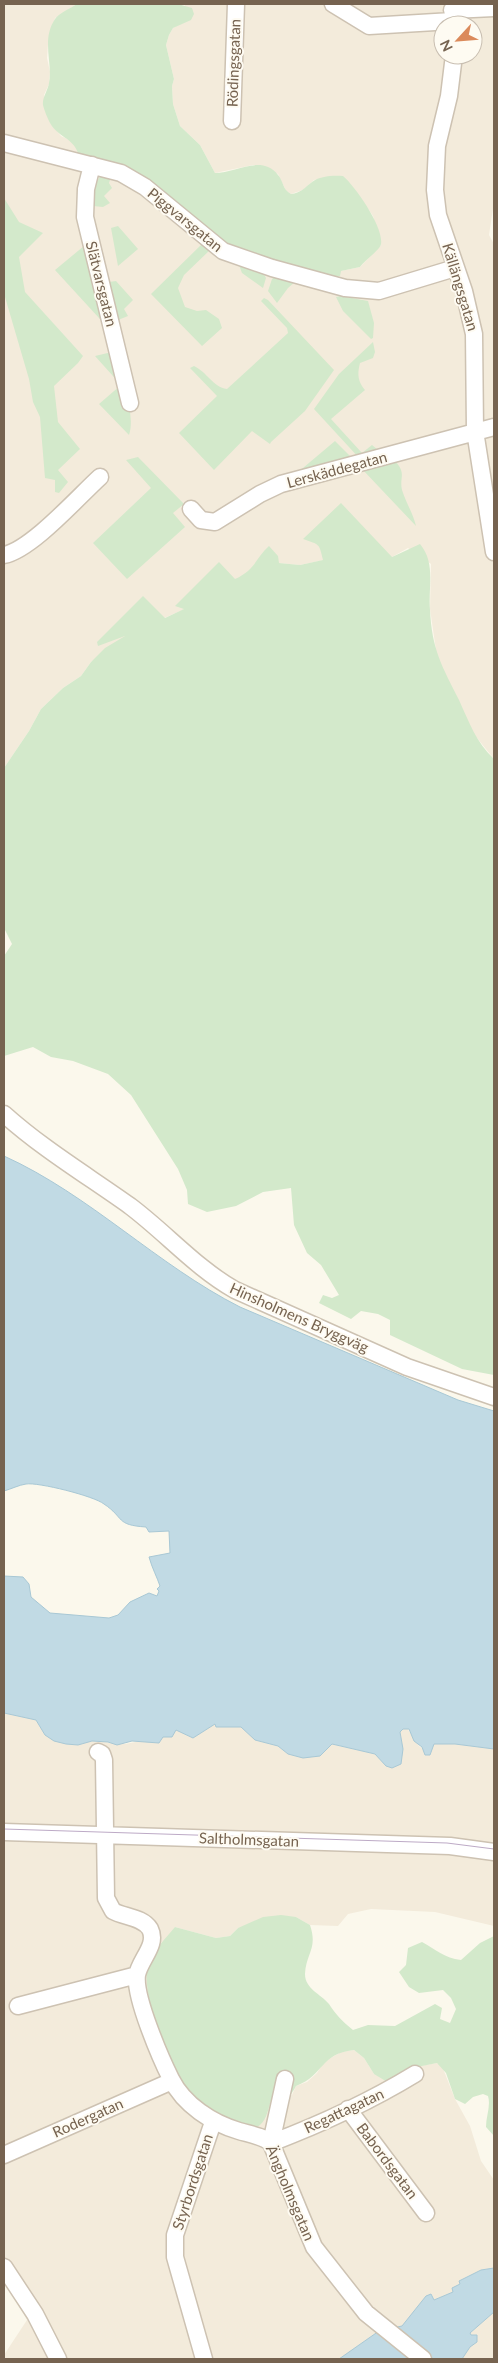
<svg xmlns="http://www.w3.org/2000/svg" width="498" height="2363" font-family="Lato,sans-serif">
  <rect width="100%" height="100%" fill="#fbf8ec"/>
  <path fill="#f3ebdb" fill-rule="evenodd" d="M 4,4 L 77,4 L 55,18 L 48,44 L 47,58 L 50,72 L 49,84 L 44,95 L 51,124 L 61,136 L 341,271 L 360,267 L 381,245 L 373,216 L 369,210 L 324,178 L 314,180 L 303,190 L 291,194 L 286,191 L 278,174 L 253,165 L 215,173 L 200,145 L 180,126 L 173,104 L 172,86 L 174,79 L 166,45 L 169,35 L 173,28 L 180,24 L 185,5 L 178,4 L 494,4 L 494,202 L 489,235 L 494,244 L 494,759 L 473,733 L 437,657 L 430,609 L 431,564 L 408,548 L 392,557 L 324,560 L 300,565 L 279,563 L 194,605 L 132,632 L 91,662 L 81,676 L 63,688 L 41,709 L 29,731 L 4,768 ZM 443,25 L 473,25 L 473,55 L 443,55 Z
    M 4,1713 L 36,1720 L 45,1735 L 66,1744 L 78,1745 L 92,1741 L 125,1744 L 168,1736 L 176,1730 L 193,1738 L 215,1724 L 216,1727 L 241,1727 L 255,1740 L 278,1746 L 288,1754 L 320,1756 L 331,1744 L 375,1754 L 386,1766 L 400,1732 L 402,1729 L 407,1728 L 419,1746 L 430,1755 L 433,1744 L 455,1744 L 494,1749 L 494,1926 L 435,1912 L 371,1909 L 348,1914 L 338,1926 L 310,1925 L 296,1917 L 238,1928 L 230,1936 L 216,1938 L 175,1927 L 149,2001 L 174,2069 L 265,2119 L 271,2101 L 292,2095 L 296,2086 L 307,2082 L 317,2073 L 324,2062 L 341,2052 L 354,2050 L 364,2058 L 374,2074 L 437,2063 L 442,2066 L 455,2099 L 470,2126 L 481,2161 L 494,2180 L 494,2268 L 481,2270 L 459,2281 L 460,2284 L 453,2292 L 434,2300 L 431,2294 L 402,2327 L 379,2331 L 339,2359 L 4,2359 L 4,2355 L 27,2320 L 4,2280 Z
    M 494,2312 L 494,2359 L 462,2359 L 470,2347 L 470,2333 Z"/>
  <path fill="#d3e9cb" d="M 77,4 L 178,4 L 192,8 L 194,14 L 191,20 L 173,28 L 169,35 L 166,45 L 174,79 L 172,86 L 173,104 L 180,126 L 200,145 L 215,173 C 235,173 262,154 278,175 C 284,182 282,189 291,194 C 301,193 304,188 312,182 C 319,176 334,175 343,176 C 356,187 384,228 381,244 C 381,249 364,261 360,267 L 341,271 L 340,276 L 322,276 L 227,246 L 78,153 C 73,138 58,137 50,123 C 48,119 44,110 43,105 C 42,98 48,90 49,83 C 53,63 41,40 55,19 C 59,13 71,8 77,4 Z
    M 101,175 L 111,177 L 109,183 L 112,188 L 104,196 L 110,203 L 103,207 L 93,206 L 96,183 Z
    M 4,198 L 19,222 L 43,233 L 19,257 L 25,292 L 83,356 L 78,363 L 54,386 L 58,422 L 80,449 L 58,470 L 68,482 L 59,493 L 55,492 L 55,480 L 45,478 L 40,417 L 33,402 L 29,379 L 5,297 Z
    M 118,226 L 138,249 L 118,266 L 111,228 Z
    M 90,241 L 110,330 L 55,270 Z
    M 202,244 L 210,250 L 184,275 L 178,288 L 185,307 L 197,311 L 206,310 L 219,319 L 222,328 L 202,346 L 151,294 Z
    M 239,265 L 262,271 L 266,278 L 263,288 L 242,273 Z
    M 276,276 L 296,281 L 288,288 L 277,303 L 268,291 L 272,279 Z
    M 116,281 L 133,300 L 124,309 L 128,316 L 118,320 L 109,282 Z
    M 341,296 L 368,301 L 374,323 L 373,338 L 371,339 L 343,311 L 336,297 Z
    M 264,298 L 268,300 L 334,370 L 305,411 L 271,442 L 270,444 L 252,431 L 214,470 L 179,433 L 217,396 L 190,368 L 194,366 C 207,372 213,387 227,389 L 288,333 L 287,328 L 261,301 Z
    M 373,342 L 375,352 L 373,358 L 360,363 C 357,375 358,381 365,390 L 331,419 L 362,453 L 372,445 L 378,450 L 360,459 L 314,409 L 339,374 Z
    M 116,351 C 121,373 136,415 129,435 L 99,404 L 121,385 L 95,356 Z
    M 335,441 L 352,458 L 297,473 Z
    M 138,457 L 184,504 L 173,513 L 185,527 L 127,579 L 93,543 L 151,488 L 126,460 Z
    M 395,461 C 407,474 399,477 402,490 C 406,503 413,513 416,526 L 362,469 Z
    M 341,503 L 392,557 L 420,544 C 436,563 428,587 430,610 C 432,650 442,666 459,700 C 469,722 476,742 494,759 L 494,1375 L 462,1369 L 390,1335 L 390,1320 L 378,1314 L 361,1311 L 351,1319 L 319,1303 L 323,1295 L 332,1298 L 339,1295 L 321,1265 L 307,1253 L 294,1225 L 291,1188 L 263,1192 L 236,1206 L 207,1212 L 188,1204 L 187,1190 L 178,1169 L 131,1095 L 108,1074 L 73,1061 L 51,1057 L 33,1047 L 4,1056 L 4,956 L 12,944 L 4,928 L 4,768 L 29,731 L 41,709 L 63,688 L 81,676 L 91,662 L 105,648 L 125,636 L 98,646 L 97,642 L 143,596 L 165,618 L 184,609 L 175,606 L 219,562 L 235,579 C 255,570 255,559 269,546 L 278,556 L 279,563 L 300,565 L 323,560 C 319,543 320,545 303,539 Z
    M 281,1915 L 296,1917 L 310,1925 C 318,1949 306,1953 305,1974 C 305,1989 321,1994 329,2004 C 337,2016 341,2020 353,2030 L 368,2025 L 395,2026 L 435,2004 L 442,2008 L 440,2019 L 450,2023 L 456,2009 L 451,1998 L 443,1990 L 419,1993 L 409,1987 L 399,1972 L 406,1965 L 408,1948 L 422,1942 C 437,1950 444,1958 461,1960 L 480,1943 L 494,1936 L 494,2136 L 486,2127 C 486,2116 491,2106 488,2096 L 483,2094 L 473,2097 L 465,2104 L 455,2099 L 446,2073 L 437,2063 L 417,2067 L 389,2083 L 374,2074 L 364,2058 L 354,2050 C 319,2054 325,2075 296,2086 C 290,2098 285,2101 271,2101 C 268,2109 267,2119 260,2125 C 242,2140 195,2100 184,2085 C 168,2063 143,1998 147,1971 C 149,1955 165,1939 175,1927 L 216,1938 L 230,1936 L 238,1928 L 263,1917 Z"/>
  <path fill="#c1dae4" stroke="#a8c8d5" d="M 4,1156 C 90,1195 157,1265 240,1307 L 458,1400 L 494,1411 L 494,1749 L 455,1744 L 434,1744 L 430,1755 L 425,1755 L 422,1747 L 414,1741 L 409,1729 L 403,1729 L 400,1732 L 403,1749 L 401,1764 L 392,1768 L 386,1766 L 375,1754 L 332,1744 L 320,1756 L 303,1758 L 288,1754 L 278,1746 L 255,1740 L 241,1727 L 216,1727 L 215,1724 L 193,1738 L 176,1730 L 172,1737 L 163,1737 L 159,1743 L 132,1741 L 117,1745 L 108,1742 L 92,1741 L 78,1745 L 66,1744 L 54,1741 L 45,1735 L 36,1720 L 4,1713 L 4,1576 L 23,1577 L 29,1584 L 31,1597 L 50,1613 L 109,1618 L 118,1615 L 130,1602 L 149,1593 L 157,1596 L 159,1591 L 157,1589 L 160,1586 C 157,1577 152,1568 149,1557 L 170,1553 L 169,1531 L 149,1532 L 146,1527 C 115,1525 125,1518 104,1504 C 94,1496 38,1482 26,1484 C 19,1485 11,1489 4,1491 Z
    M 494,2268 L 494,2312 L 470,2333 L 471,2335 L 477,2335 L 477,2342 L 470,2347 L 462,2359 L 339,2359 L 379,2331 L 402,2326 L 426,2296 L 431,2294 L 434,2300 L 453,2292 L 452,2288 L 460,2284 L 459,2281 L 481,2270 Z"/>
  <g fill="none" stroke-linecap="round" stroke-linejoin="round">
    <defs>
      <path id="minor" d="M 333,4 L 369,26 L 452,21
        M 452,10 L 494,8
        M 454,55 L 449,96 L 437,146 L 435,190 L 438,215 L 464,291 L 474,334 L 475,431 L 494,552
        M 232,121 L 236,4
        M 4,143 L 121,173 L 145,187 L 223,251 L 272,268 L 345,288 L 379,291 L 455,268
        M 92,165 L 86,189 L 85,217 L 130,403
        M 191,509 L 201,520 L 215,522 L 260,494 L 281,484 L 494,427
        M 4,555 C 31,550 78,497 100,477
        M 4,1114 C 43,1149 88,1176 130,1206 C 166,1233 196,1268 235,1290 L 407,1367 L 494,1397
        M 98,1752 L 102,1754 L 104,1760 L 106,1898 L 113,1911 C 124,1917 143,1917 150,1929 C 158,1945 140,1959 137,1975 C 134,1997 161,2059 171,2079 C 184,2105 212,2123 239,2131 C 249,2134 263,2136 271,2143 L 314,2247 L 366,2313 L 423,2359
        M 4,1832 L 450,1846 L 494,1852
        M 18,2006 L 137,1975
        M 348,2109 L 426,2213
        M 271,2143 C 321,2124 369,2102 415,2074
        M 271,2143 L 285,2079
        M 4,2155 L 172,2081
        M 4,2267 L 35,2314 L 58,2359
        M 204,2359 L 175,2257 L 175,2235 L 213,2122"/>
    </defs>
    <use href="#minor" stroke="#cdc2b2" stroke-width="19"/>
    <use href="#minor" stroke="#fff" stroke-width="16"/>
    <path stroke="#bdaac6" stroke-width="1" d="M 4,1829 L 447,1843 L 494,1849"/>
  </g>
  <g text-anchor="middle" stroke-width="4" stroke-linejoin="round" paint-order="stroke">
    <g font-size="15" fill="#766350" stroke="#fefbf2">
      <text transform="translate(234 63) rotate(-88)" y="5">Rödingsgatan</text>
      <text transform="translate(185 220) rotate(39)" y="5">Piggvarsgatan</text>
      <text transform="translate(101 284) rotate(76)" y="5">Slätvarsgatan</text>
      <text transform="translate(460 287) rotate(73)" y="5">Källängsgatan</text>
      <text transform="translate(337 470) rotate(-15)" y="5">Lerskäddegatan</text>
      <text transform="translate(299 1318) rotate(24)" y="5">Hinsholmens Bryggväg</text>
      <text transform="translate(249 1840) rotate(2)" y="5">Saltholmsgatan</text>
      <text transform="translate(344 2111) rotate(-25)" y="5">Regattagatan</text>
      <text transform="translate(88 2118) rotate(-24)" y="5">Rodergatan</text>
      <text transform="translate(387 2161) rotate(53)" y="5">Babordsgatan</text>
      <text transform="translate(193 2182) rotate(-72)" y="5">Styrbordsgatan</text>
      <text transform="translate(290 2193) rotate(67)" y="5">Ängholmsgatan</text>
    </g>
  </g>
  <rect width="498" height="2363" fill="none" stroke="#766350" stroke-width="10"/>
  <g transform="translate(458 40) rotate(244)"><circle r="24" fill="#fefbf2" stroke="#c8beb1"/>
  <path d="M0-4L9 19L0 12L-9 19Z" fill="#db8a5b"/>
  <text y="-8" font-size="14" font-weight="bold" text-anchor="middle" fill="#766350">N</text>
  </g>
</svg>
